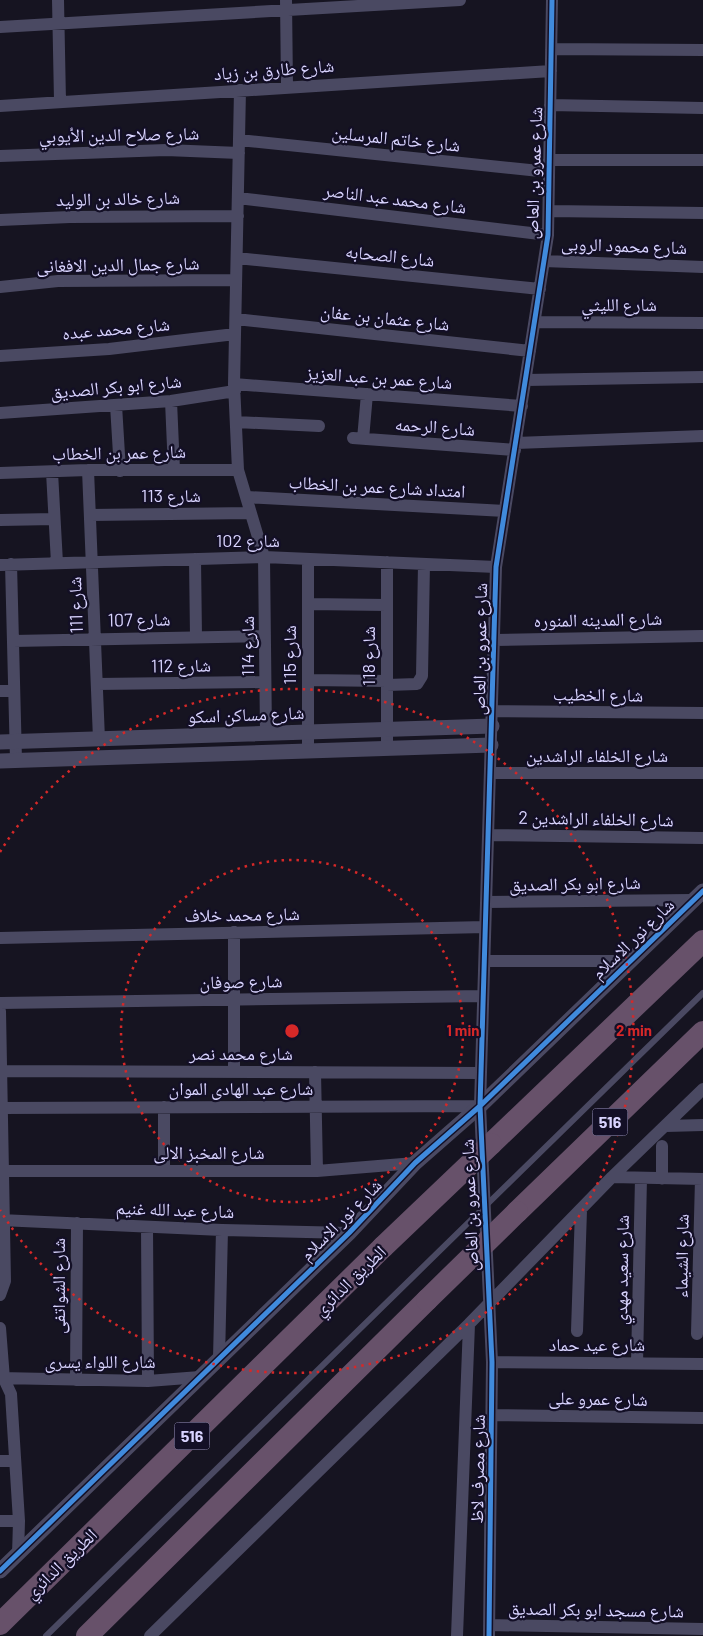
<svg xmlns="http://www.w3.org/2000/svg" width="703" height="1636" font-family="Barlow,'Noto Naskh Arabic',sans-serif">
  <rect width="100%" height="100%" fill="#161421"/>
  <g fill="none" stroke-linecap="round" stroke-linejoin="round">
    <path stroke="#4a4962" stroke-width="6" d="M 46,1636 L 703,993"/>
    <path stroke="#4a4962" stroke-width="12" d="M 58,0 L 60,101
      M 286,0 L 287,86
      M 0,27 L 460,0
      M 551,49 L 703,50
      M 240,90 L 234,384 L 238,470 L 264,557 L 266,734
      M 550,105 L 703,108
      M 0,106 L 551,71
      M 239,140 L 549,172
      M 0,156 L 166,150 L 239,153
      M 549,160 L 703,160
      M 238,198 L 548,235
      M 550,211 L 703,213
      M 0,220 L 70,217 L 238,216
      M 237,258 L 540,289
      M 544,261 L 703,267
      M 0,287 L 58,281 L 236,280
      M 236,319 L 530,351
      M 535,322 L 703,323
      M 0,356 L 109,349 L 235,334
      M 526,380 L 703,377
      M 234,384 L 522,406
      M 171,401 L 174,470
      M 116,405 L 120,471
      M 0,413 L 171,401 L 235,391
      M 236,422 L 319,426
      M 353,438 L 515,450
      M 363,439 L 367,394
      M 516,443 L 703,436
      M 88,470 L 99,739
      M 52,472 L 57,563
      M 0,473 L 88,470 L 238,470
      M 247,497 L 505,511
      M 90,515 L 251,513
      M 0,520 L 54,519
      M 195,559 L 196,637
      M 308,559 L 308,751
      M 387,562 L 387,748
      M 11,564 L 16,760
      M 0,565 L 264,557 L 496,567
      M 308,604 L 387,605
      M 495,640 L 703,636
      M 13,641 L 265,636
      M 308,680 L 387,681
      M 97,684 L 265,682
      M 387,685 L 417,684 L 422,676 L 424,564
      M 0,691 L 14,691
      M 493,711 L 703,713
      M 491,773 L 703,773
      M 489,835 L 703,838
      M 486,902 L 693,900
      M 234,932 L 234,1072
      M 0,938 L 485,927
      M 485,961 L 631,961
      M 0,1003 L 483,996
      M 0,1011 L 5,1281 L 0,1295
      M 0,1071 L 481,1073
      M 315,1072 L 317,1171
      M 2,1108 L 480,1106
      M 666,1126 L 703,1125
      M 3,1171 L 317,1171 L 415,1163
      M 164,1171 L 164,1107
      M 612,1177 L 703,1179
      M 662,1179 L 662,1146
      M 0,1220 L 222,1230 L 349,1233
      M 147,1227 L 148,1381
      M 0,1328 L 4,1379 L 11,1394 L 19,1521 L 18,1555
      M 577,1331 L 581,1210
      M 697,1334 L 701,1179
      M 219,1359 L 222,1230
      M 492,1362 L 703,1364
      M 637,1363 L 641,1178
      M 0,1378 L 148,1381 L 200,1377
      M 76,1380 L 77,1223
      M 493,1415 L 703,1418
      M 0,1461 L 14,1461
      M 0,1521 L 19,1521
      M 489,1625 L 703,1629
      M 150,1636 L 469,1324 L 612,1177 L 703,1089
      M 457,1636 L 469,1324
      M 489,1636 L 492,1362 L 480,1106 L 496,567 L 548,235 L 552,0"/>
    <path stroke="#4a4962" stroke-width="15" d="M 0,742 L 492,726
      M 0,761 L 491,745
      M 0,1571 L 349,1233 L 415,1163 L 480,1106 L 703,891"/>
    <path stroke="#67516a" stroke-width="22" d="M 491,1144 L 703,941
      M 517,1212 L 703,1032
      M 0,1624 L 383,1247
      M 87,1636 L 427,1300"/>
    <path stroke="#67516a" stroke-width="22" d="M 383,1247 L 491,1144
      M 427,1300 L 517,1212"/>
    <defs>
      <path id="cycleway" d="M 0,1571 L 349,1233 L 415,1163 L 480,1106 L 703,891
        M 489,1636 L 492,1362 L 480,1106 L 496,567 L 548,235 L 552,0"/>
    </defs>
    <use href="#cycleway" stroke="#130f26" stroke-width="8"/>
    <use href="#cycleway" stroke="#408adc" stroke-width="5"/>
  </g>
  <g fill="none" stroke="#d62828" stroke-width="2.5" stroke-dasharray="2.5 5">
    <circle cx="292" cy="1031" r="171"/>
    <path d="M0 852A342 342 0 1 1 0 1210"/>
  </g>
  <g text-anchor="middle" stroke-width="4.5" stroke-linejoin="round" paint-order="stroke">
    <g fill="#130f26" stroke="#9e99be" stroke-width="1">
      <rect x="592.5" y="1108.5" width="35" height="27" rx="4"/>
      <rect x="174.5" y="1422.5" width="35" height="27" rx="4"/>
    </g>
    <g font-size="16" font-weight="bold" fill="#d9d4ff">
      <text x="610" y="1128">516</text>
      <text x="192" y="1442">516</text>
    </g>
    <g font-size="18" fill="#d9d4ff" stroke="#130f26">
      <text transform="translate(274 70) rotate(-4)" y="6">شارع طارق بن زياد</text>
      <text transform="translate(119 135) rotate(-1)" y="6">شارع صلاح الدين الأيوبي</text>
      <text transform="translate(396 139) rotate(6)" y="6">شارع خاتم المرسلين</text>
      <text transform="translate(534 173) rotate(-88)" y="6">شارع عمرو بن العاص</text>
      <text transform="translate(118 199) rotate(-1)" y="6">شارع خالد بن الوليد</text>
      <text transform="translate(395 199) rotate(7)" y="6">شارع محمد عبد الناصر</text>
      <text transform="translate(624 246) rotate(2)" y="6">شارع محمود الروبى</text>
      <text transform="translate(390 256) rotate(6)" y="6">شارع الصحابه</text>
      <text transform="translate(118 265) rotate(-1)" y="6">شارع جمال الدين الافغانى</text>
      <text x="619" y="311">شارع الليثي</text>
      <text transform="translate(385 318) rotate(6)" y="6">شارع عثمان بن عفان</text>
      <text transform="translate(116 329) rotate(-5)" y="6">شارع محمد عبده</text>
      <text transform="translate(379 378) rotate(4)" y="6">شارع عمر بن عبد العزيز</text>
      <text transform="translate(116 387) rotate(-5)" y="6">شارع ابو بكر الصديق</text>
      <text transform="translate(435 427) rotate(4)" y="6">شارع الرحمه</text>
      <text transform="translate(119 453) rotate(-1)" y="6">شارع عمر بن الخطاب</text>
      <text transform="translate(377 487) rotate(3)" y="6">امتداد شارع عمر بن الخطاب</text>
      <text x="171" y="502">شارع 113</text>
      <text x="248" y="547">شارع 102</text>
      <text transform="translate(76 605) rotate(-92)" y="6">شارع 111</text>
      <text transform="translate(139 620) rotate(-1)" y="6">شارع 107</text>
      <text transform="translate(598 620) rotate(-1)" y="6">شارع المدينه المنوره</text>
      <text transform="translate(248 646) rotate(-90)" y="6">شارع 114</text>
      <text transform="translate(480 649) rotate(-89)" y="6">شارع عمرو بن العاص</text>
      <text transform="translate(290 655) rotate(-90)" y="6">شارع 115</text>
      <text transform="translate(369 656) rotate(-90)" y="6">شارع 118</text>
      <text transform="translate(181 666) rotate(-1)" y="6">شارع 112</text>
      <text transform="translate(598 695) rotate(1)" y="6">شارع الخطيب</text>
      <text transform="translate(246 715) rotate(-2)" y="6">شارع مساكن اسكو</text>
      <text x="597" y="762">شارع الخلفاء الراشدين</text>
      <text transform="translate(596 819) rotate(1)" y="6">شارع الخلفاء الراشدين 2</text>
      <text transform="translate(575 884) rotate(-1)" y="6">شارع ابو بكر الصديق</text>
      <text transform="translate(242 915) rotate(-1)" y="6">شارع محمد خلاف</text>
      <text transform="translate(633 939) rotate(-44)" y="6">شارع نور الاسلام</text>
      <text transform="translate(241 982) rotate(-1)" y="6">شارع صوفان</text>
      <text x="241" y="1060">شارع محمد نصر</text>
      <text x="241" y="1095">شارع عبد الهادى الموان</text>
      <text x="209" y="1159">شارع المخبز الالى</text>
      <text transform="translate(470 1205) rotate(-92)" y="6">شارع عمرو بن العاص</text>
      <text transform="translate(175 1210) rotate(2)" y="6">شارع عبد الله غنيم</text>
      <text transform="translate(341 1220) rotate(-45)" y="6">شارع نور الاسلام</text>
      <text transform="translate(682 1256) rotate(-89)" y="6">شارع الشيماء</text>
      <text transform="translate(622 1270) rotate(-89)" y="6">شارع سعيد مهدي</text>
      <text transform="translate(350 1281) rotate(-44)" y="6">الطريق الدائري</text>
      <text transform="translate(59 1286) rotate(-90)" y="6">شارع الشواتفى</text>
      <text x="597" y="1351">شارع عيد حماد</text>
      <text x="100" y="1368">شارع اللواء يسرى</text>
      <text transform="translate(598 1399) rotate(1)" y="6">شارع عمرو على</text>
      <text transform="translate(478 1469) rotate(-89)" y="6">شارع مصرف لاظ</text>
      <text transform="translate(61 1564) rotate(-44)" y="6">الطريق الدائري</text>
      <text transform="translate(596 1610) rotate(1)" y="6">شارع مسجد ابو بكر الصديق</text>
    </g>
  </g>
  <circle cx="292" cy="1031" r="8" fill="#d62828" stroke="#130f26" stroke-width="2.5"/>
  <g font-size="15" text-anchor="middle" font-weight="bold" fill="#d62828" stroke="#130f26" stroke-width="4.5" stroke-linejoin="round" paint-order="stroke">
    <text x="463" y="1036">1 min</text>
    <text x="634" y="1036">2 min</text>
  </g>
</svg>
